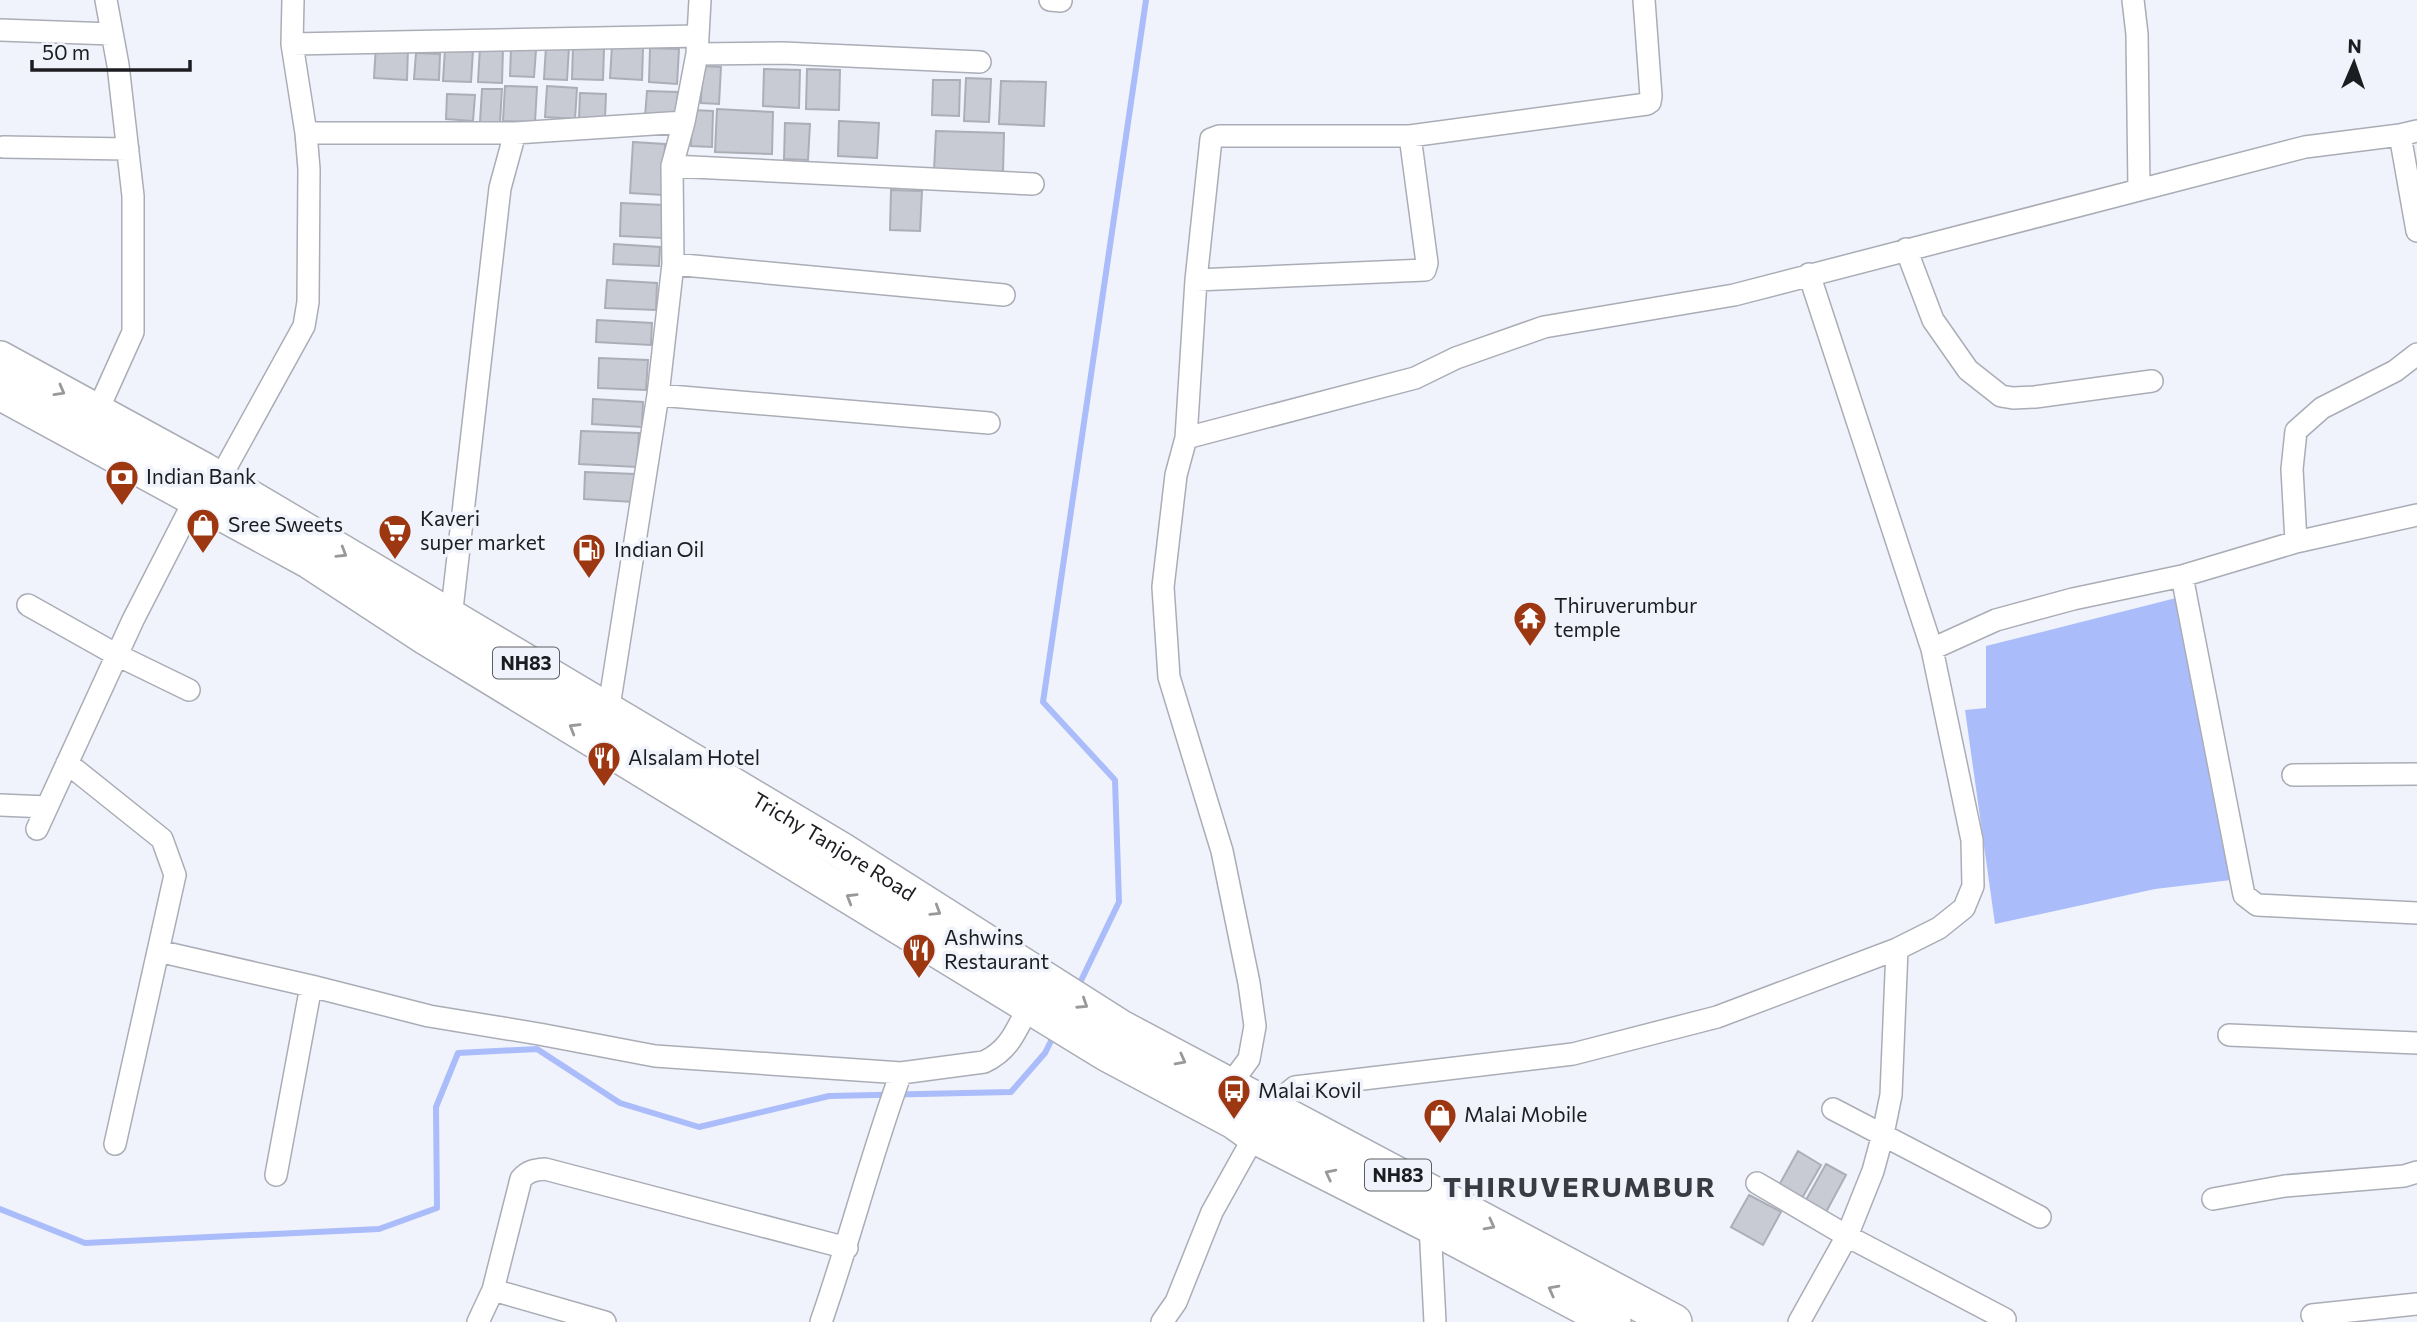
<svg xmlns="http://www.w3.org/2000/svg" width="2417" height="1322" font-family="Commissioner,sans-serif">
  <rect width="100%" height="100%" fill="#f0f3fc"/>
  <path fill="#abbcfa" d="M 2180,597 L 2188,666 L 2231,880 L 2155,889 L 1995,924 L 1965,710 L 1986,708 L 1986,646 Z"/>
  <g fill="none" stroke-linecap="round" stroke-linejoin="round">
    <path stroke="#abbcfa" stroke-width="6" d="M 1077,989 L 1119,902 L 1115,780 L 1043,702 L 1146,0
      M 0,1209 L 85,1243 L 379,1229 L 437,1208 L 436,1107 L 458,1053 L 537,1049 L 620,1103 L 699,1127 L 829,1096 L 1011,1092 L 1045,1053 L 1055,1033"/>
  </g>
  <path fill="#c8cbd4" stroke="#abaeb7" stroke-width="2" d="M 376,45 L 408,47 L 407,80 L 374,78 Z
    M 546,46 L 569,47 L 567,80 L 544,79 Z
    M 612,46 L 643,48 L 642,80 L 610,78 Z
    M 480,47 L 503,48 L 502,83 L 478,82 Z
    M 573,47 L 604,49 L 603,80 L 572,79 Z
    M 511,48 L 536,50 L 534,77 L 510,76 Z
    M 650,48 L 679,49 L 677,84 L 649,82 Z
    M 445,49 L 473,50 L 471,82 L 443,81 Z
    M 416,53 L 440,54 L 439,80 L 414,79 Z
    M 702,66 L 721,67 L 719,104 L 701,103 Z
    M 764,69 L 800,70 L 799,108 L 763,106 Z
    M 807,69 L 840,70 L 839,110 L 806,109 Z
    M 966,78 L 991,79 L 989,122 L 964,121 Z
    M 933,80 L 960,80 L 959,116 L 932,115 Z
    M 1001,81 L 1046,82 L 1044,126 L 999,124 Z
    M 505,86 L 537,87 L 535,122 L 503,121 Z
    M 547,86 L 577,88 L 575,119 L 545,117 Z
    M 482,89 L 502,89 L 500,123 L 480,122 Z
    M 647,91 L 678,92 L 676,119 L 645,117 Z
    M 580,93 L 606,94 L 605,119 L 579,118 Z
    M 447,94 L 475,95 L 473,121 L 446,119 Z
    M 717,109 L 773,112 L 772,154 L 715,152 Z
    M 692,110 L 713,111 L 712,147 L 691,146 Z
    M 839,121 L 879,123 L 877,158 L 838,156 Z
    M 785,123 L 810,124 L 808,160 L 784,159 Z
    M 936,131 L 1004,133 L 1003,173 L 934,170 Z
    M 633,142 L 665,144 L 663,195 L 630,193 Z
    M 891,190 L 922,191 L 920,231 L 890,230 Z
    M 621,203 L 664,205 L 663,238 L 620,236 Z
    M 614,244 L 660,247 L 659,266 L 613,264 Z
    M 607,280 L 657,283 L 656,310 L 605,308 Z
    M 597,320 L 652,323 L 651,345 L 596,342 Z
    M 599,358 L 648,360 L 646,390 L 598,388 Z
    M 593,399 L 643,402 L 642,427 L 592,424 Z
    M 581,431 L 639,433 L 637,467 L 579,464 Z
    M 585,472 L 635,474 L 633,502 L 584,499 Z
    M 1798,1151 L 1821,1165 L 1801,1200 L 1778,1187 Z
    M 1826,1164 L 1846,1175 L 1826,1212 L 1806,1200 Z
    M 1749,1195 L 1781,1212 L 1763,1245 L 1731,1227 Z"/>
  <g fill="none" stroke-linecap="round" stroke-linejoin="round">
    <defs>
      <path id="minor" d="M 1050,0 L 1061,1
        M 2133,0 L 2137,34 L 2139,190
        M 0,30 L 112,34
        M 292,44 L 698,36
        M 697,54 L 783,53 L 980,62
        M 306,133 L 515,133 L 684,122
        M 2400,135 L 2417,231
        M 3,147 L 128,149
        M 672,166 L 1033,184
        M 1906,249 L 1933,320 L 1968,370 L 2001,396 L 2013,398 L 2035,397 L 2152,381
        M 673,264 L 1004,295
        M 1196,280 L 1425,270 L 1427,263 L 1410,136
        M 658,395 L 989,423
        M 97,412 L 133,332 L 133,196 L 118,65 L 106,0
        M 1186,438 L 1196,280 L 1211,139 L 1219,136 L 1410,136 L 1647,104 L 1650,102 L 1651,96 L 1644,0
        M 219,480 L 304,326 L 308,302 L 309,169 L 306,133 L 292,44 L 293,0
        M 2296,542 L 2292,469 L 2296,431 L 2322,408 L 2395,371 L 2417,354
        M 2182,576 L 2244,895 L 2257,905 L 2417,913
        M 28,605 L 117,655 L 189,690
        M 451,618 L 500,188 L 515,133
        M 1932,649 L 1996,620 L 2073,599 L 2182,576 L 2296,542 L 2417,515
        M 608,713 L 658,395 L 673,264 L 672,166 L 684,122 L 697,54 L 700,0
        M 67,763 L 162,839 L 175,875 L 115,1144
        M 2293,775 L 2417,774
        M 0,805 L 47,807
        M 37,829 L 133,620 L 195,499
        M 158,951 L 311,986 L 276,1175
        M 311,986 L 429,1016 L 539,1034 L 655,1056 L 901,1073
        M 2229,1035 L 2417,1043
        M 1229,1086 L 1249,1059 L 1255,1026 L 1249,983 L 1222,851 L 1169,677 L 1163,587 L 1176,475 L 1186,438 L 1415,378 L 1456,358 L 1544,327 L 1734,295 L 2305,147 L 2400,135 L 2417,131
        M 1833,1109 L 2040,1217
        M 1757,1183 L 1847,1236 L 2005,1319
        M 2213,1199 L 2285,1186 L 2404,1176 L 2417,1172
        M 1430,1225 L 1435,1322
        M 493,1290 L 605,1322
        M 2312,1315 L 2417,1304
        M 478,1322 L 493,1290 L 521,1179 C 528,1171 534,1170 545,1169 L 847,1248
        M 821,1322 C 850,1239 871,1155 901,1073 L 984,1062 C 1010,1050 1016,1030 1029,1006
        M 1162,1322 L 1176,1302 L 1212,1212 L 1270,1108 L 1295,1087 L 1573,1054 L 1717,1017 L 1897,949 L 1939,928 L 1964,908 L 1973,886 L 1972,840 L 1932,649 L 1809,274
        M 1799,1322 L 1847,1236 L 1873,1171 L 1883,1134 L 1891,1095 L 1897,949"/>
      <g id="trunk">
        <path id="s1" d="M 0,359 L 203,470 L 432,606 L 841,850 L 1121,1028 L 1674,1322"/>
        <path d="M 0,392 L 310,561 L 426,637 L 1108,1054 L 1234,1121 L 1255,1136 L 1430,1225 L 1613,1322"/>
      </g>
    </defs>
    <use href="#minor" stroke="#abadb6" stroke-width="24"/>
    <use href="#trunk" stroke="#abadb6" stroke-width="38"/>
    <use href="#minor" stroke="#fff" stroke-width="21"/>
    <use href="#trunk" stroke="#fff" stroke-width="35"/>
  </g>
  <defs><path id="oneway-chevron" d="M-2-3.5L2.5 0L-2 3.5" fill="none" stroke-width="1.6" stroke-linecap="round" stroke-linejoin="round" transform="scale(1.75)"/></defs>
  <g stroke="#99999b">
    <use href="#oneway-chevron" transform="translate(60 391) rotate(29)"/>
    <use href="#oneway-chevron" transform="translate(342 553) rotate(31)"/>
    <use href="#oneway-chevron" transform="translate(574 728) rotate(-149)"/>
    <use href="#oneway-chevron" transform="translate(851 898) rotate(-149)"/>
    <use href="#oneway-chevron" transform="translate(936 911) rotate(32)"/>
    <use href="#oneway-chevron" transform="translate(1083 1004) rotate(33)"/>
    <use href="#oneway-chevron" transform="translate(1181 1060) rotate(28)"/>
    <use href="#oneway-chevron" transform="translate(1330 1174) rotate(-153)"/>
    <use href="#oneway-chevron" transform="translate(1490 1225) rotate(28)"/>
    <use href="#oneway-chevron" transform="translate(1553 1290) rotate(-152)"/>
  </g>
  <defs>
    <symbol id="bank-pin" viewBox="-11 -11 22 30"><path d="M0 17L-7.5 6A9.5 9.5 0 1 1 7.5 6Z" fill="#9d3712" stroke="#f0f3fc"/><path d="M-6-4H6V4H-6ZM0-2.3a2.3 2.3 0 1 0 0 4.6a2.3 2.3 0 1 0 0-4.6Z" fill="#fff"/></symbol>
    <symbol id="shop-pin" viewBox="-11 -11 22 30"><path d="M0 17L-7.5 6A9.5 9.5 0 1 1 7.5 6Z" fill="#9d3712" stroke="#f0f3fc"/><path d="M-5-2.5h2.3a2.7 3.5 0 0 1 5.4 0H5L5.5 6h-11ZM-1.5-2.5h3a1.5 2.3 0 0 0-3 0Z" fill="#fff"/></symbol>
    <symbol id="supermarket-pin" viewBox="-11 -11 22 30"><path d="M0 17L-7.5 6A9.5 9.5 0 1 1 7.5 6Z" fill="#9d3712" stroke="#f0f3fc"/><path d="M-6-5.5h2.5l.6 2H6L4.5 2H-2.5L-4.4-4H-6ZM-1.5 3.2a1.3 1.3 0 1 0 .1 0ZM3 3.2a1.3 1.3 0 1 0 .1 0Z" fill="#fff"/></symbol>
    <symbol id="fuel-pin" viewBox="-11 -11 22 30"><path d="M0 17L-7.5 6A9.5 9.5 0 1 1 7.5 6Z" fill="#9d3712" stroke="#f0f3fc"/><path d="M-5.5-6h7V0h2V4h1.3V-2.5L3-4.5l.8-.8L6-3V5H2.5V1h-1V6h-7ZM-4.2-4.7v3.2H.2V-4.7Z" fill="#fff"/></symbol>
    <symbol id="temple-pin" viewBox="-11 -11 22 30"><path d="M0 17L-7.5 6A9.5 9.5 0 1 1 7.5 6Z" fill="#9d3712" stroke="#f0f3fc"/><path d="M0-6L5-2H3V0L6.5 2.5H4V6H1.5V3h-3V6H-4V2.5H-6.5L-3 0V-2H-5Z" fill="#fff"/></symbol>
    <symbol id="restaurant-pin" viewBox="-11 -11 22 30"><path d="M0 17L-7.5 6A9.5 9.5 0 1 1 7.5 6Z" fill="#9d3712" stroke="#f0f3fc"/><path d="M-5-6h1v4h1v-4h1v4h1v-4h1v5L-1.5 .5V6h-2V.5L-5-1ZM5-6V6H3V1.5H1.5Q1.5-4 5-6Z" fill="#fff"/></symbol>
    <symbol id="bus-pin" viewBox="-11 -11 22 30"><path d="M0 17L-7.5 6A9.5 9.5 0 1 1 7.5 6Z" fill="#9d3712" stroke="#f0f3fc"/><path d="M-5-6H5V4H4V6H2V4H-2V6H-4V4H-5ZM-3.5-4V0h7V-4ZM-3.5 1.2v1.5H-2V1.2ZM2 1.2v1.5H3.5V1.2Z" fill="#fff"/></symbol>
  </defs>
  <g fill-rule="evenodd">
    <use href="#bank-pin" x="103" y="458" width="38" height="52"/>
    <use href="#shop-pin" x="184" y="506" width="38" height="52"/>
    <use href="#supermarket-pin" x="376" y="512" width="38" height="52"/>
    <use href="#fuel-pin" x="570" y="531" width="38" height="52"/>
    <use href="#temple-pin" x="1511" y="599" width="38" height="52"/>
    <use href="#restaurant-pin" x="585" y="739" width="38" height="52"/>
    <use href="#restaurant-pin" x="900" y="931" width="38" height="52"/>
    <use href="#bus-pin" x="1215" y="1072" width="38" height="52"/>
    <use href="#shop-pin" x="1421" y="1096" width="38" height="52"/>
  </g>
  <g text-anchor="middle" stroke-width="7" stroke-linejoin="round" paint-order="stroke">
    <g fill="#f0f3fc" stroke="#5c5d62" stroke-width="2">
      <rect x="493" y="647.5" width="66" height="31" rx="5"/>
      <rect x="1365" y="1159.5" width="66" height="31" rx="5"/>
    </g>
    <g font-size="19" font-weight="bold" fill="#1c1d20">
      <text x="526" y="670">NH83</text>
      <text x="1398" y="1182">NH83</text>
    </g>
    <g font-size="21" fill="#1c1d20" stroke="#f0f3fc" text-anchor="start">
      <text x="146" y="484">Indian Bank</text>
      <text x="420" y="526">Kaveri<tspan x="420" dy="24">super market</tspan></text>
      <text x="228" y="532">Sree Sweets</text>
      <text x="614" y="557">Indian Oil</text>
      <text x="1554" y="613">Thiruverumbur<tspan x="1554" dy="24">temple</tspan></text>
      <text x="628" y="765">Alsalam Hotel</text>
      <text x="944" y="945">Ashwins<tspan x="944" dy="24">Restaurant</tspan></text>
      <text x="1258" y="1098">Malai Kovil</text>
      <text x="1464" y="1122">Malai Mobile</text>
    </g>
    <g font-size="21" fill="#1c1d20" stroke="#f0f3fc">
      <text dy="7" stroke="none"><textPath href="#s1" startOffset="966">Trichy Tanjore Road</textPath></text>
    </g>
    <g font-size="28" font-weight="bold" letter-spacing="2" fill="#3a3c43" stroke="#f0f3fc">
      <text x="1580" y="1197">THIRUVERUMBUR</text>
    </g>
  </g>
  <g transform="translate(2354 63) rotate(2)" stroke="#f0f3fc" stroke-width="5" paint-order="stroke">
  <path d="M0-5L12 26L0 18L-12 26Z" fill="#1c1d20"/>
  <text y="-10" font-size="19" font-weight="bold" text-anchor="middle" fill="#1c1d20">N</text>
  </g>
  <path d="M32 60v10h158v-10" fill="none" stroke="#1c1d20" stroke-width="3.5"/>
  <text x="42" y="60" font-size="21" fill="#1c1d20" stroke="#f0f3fc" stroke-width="5" paint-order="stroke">50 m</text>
</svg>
